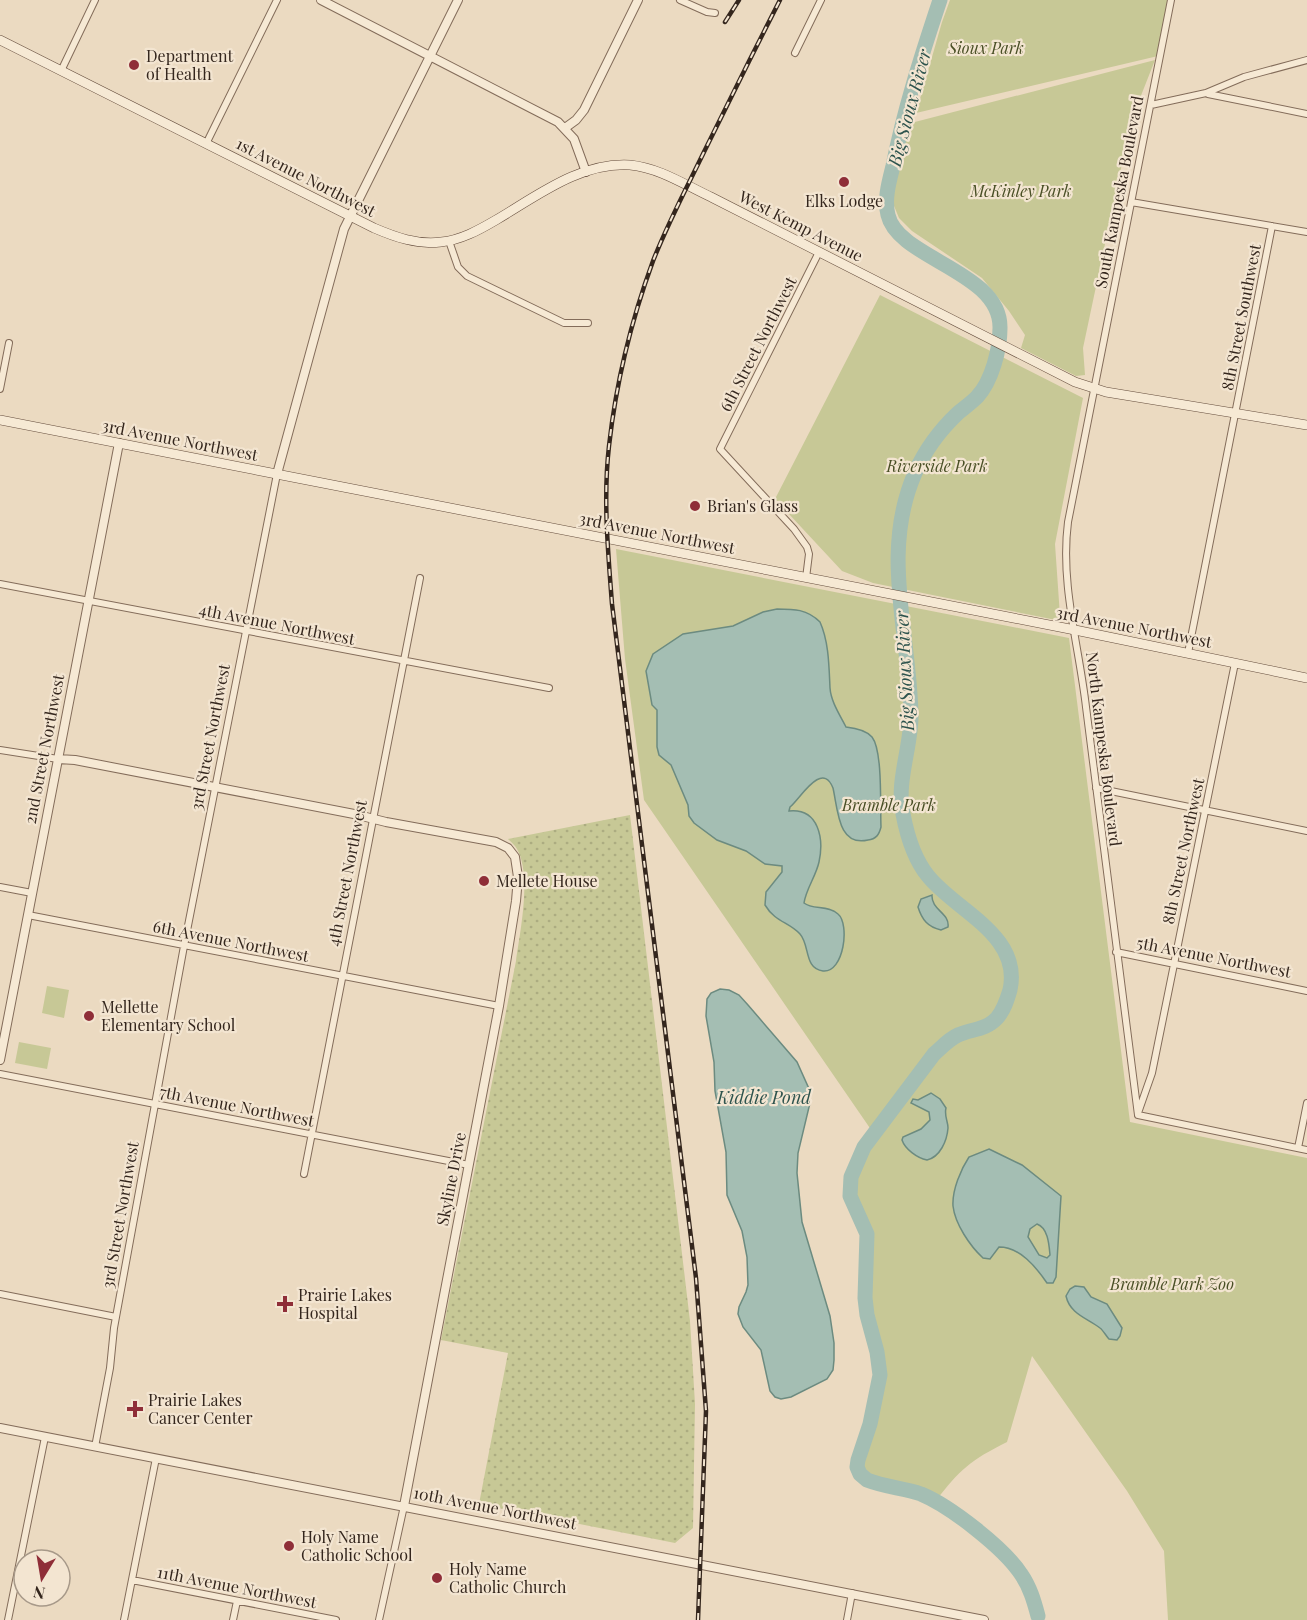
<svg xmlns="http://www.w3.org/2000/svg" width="1307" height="1620" font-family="'Playfair Display',serif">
  <defs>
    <pattern id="grass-dots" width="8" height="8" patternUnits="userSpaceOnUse" patternTransform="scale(1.5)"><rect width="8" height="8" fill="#c7c896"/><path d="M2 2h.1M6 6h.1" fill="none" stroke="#acac81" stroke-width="1.8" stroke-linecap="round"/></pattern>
  </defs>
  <rect width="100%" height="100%" fill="#ebdac1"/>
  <path fill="url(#grass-dots)" d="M 630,815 L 690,1321 L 695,1404 L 693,1528 L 675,1543 L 479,1504 L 508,1353 L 441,1340 L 516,961 C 520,932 532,875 517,849 C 515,845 511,842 508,839 Z"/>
  <path fill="#c7c896" d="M 950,0 L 1169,0 L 1158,56 L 916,113 L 942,22 Z
    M 1155,60 L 1131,121 L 1083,348 L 1085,375 L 1076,376 L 1021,348 L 1025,335 L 1009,311 L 982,278 L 912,231 L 899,218 L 892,201 L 891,189 L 911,123 Z
    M 880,295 L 1083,398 L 1055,544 L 1060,616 L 1056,620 L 873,583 L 842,571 L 775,499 Z
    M 616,549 L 1069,638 L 1130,1122 L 1307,1158 L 1307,1620 L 1168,1620 L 1164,1551 L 1127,1491 L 1032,1356 L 1007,1442 C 971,1460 960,1469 935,1502 C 924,1496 913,1491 900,1488 C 885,1484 873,1484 860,1474 C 853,1456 866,1440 871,1422 C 876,1404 882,1383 880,1364 C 877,1341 866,1321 865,1298 C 864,1277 871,1254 867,1234 C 865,1223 858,1215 854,1205 C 843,1180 859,1154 874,1134 L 644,800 L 625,659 Z
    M 47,986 L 69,990 L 64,1018 L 42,1013 Z
    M 19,1042 L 51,1048 L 47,1069 L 15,1063 Z"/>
  <path fill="#a4beb3" stroke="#6c8b80" stroke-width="1.5" fill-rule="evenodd" d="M 777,609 C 794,609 807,609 820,622 C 829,642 829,667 830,688 C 831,702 840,715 846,727 C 855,728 866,730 872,737 C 883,751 880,808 881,827 C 879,835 876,839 868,840 C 838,847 838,810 833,788 C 822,760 800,799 790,807 L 789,811 C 819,808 824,839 819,862 C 816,876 806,889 804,903 C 813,910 828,905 838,914 C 850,924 844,973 823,971 C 804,969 810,945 800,934 C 789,922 775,922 765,905 L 766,892 L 782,872 L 782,866 L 765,864 L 746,851 L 717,840 L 694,823 L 689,816 L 688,805 L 671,765 L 659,755 L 657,747 L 657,710 L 652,705 L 646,671 L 653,654 L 683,634 L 733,626 L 763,612 Z
    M 932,895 C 931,910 950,913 948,927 L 941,930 C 928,927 922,920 918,907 L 921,899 Z
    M 720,989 L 729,990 L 739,995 L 748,1005 L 797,1062 L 810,1091 L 810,1103 L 798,1153 L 797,1173 L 802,1222 L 830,1316 L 834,1343 L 834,1360 L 833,1370 L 827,1379 L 791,1397 L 781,1399 L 775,1397 L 770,1391 L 761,1350 L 743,1327 L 738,1314 L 739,1307 L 746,1292 L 748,1285 L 747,1257 L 742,1231 L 727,1195 L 726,1152 L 715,1091 L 714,1062 L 706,1016 L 707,999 L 711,993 Z
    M 931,1093 L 940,1099 L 946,1108 C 944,1116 948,1121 948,1128 C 947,1141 940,1157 927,1160 C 917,1158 905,1149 902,1140 L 903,1137 L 921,1129 L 930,1120 L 929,1112 L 911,1103 L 913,1099 L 918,1100 Z
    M 989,1149 L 1022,1165 L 1061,1196 L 1056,1277 L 1053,1283 L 1047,1283 C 1036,1267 1020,1247 999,1247 L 990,1259 L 983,1258 C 970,1246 955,1224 953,1206 C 952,1190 961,1169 969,1157 ZM 1037,1224 C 1048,1228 1049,1244 1050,1255 L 1047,1258 L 1039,1255 L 1028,1237 L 1030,1229 Z
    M 1075,1286 L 1084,1287 L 1091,1297 L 1107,1304 L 1122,1328 L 1120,1336 L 1117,1340 L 1109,1339 C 1106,1336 1103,1330 1100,1328 C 1087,1318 1070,1314 1066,1296 L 1070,1289 Z"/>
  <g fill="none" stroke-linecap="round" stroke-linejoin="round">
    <path stroke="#a4beb3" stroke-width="15" d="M 940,0 C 922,54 904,110 893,166 C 889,182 884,199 888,215 C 898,259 1001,271 1000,328 C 1000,349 992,381 977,397 C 971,403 964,408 958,413 C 940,430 925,450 915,473 C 880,553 910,634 911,716 C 911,748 896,782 903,814 C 907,835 914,859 928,876 C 956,911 1022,935 1010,990 C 1007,1000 1004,1010 997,1018 C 986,1030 972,1029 958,1035 C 949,1039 942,1047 934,1054 L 864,1147 L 851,1177 L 850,1196 L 867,1234 L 865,1298 L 867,1315 L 877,1352 L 880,1375 L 870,1424 L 858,1460 L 857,1467 L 860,1474 L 867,1480 C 885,1487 903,1488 921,1494 C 950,1506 1004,1548 1021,1574 C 1030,1587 1034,1601 1038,1616"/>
    <defs>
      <path id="minor" d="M 680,0 L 707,12 L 715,13
        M 795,53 L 821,0
        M 61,71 L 95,0
        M 1208,94 L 1307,114
        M 1151,105 L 1206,93 L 1244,77 L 1307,60
        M 206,144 L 277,0
        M 1131,202 L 1307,232
        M 449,241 L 458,267 L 467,276 L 564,323 L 588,323
        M 0,389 L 9,343
        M 806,578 L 809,554 L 807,547 L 794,529 L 720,449 L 819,252
        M 0,584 L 549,688
        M 1188,653 L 1272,226
        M 0,750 L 58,759
        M 1096,788 L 1307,831
        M 0,887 L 32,893
        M 28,915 L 499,1006
        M 1116,952 L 1307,991
        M 0,1074 L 469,1165
        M 1138,1113 L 1152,1073 L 1235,663
        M 1138,1115 C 1120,979 1104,843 1086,707 C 1079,646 1060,584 1068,522 L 1171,0
        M 1138,1115 L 1307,1150
        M 1298,1148 L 1307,1103
        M 304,1174 L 420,578
        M 0,1294 L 116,1317
        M 95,1447 L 110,1368 L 114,1328 L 184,946 L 277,474
        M 132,1580 L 336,1620
        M 8,1620 L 45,1437
        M 124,1620 L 156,1458
        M 233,1620 L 237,1601
        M 379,1620 L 404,1506
        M 847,1620 L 852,1593"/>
      <path id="tertiary" d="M 321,0 L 558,122 L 574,139 L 586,172
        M 565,128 L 576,120 L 584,110 L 638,0
        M 277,474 L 344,229 L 458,0
        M 58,759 L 75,760 L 354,814 L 386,822 L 496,842 L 508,848 L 515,857 L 518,877 L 516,901 L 499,1006 L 404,1506
        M 0,1060 L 119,443
        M 0,1428 L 984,1620"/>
      <path id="secondary" d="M 0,40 L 374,228 C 395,237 417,245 441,242 C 461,240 479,230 496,220 C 537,196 580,162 630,165 C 660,168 685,185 711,197 L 1075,382 L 1106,392 L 1307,425
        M 0,420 L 1075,630 L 1307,678"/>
    </defs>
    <use href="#minor" stroke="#836c5a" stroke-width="8"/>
    <use href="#tertiary" stroke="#836c5a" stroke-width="10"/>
    <use href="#secondary" stroke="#654d3d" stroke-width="10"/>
    <use href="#minor" stroke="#f6e9d4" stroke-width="6"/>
    <use href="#tertiary" stroke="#f6e9d4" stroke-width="8"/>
    <use href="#secondary" stroke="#f6e9d4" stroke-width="9"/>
    <defs>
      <path id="rail" d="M 725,22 L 739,0
        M 698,1620 L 706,1411 L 696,1278 L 612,604 C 608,552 603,498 609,446 C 616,383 631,321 653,261 C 667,225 686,189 703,154 C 728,103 754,51 780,0"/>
    </defs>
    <use href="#rail" stroke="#34261d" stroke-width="4.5"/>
    <use href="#rail" stroke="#f3e5d1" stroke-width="2" stroke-dasharray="7" stroke-linecap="butt"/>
  </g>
  <g fill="#8f2e38" stroke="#f3e5d1" stroke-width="2">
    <circle cx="134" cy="65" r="6"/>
    <circle cx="844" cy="182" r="6"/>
    <circle cx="695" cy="506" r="6"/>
    <circle cx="484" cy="881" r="6"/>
    <circle cx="89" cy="1016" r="6"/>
    <path d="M282 1295h6v6h6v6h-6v6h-6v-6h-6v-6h6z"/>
    <path d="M132 1400h6v6h6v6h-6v6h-6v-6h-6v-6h6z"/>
    <circle cx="289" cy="1546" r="6"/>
    <circle cx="437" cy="1578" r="6"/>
  </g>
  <g text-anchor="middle" stroke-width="4.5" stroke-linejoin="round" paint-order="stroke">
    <g font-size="16" font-style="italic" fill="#494f25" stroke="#f3e5d1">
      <text x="986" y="54">Sioux Park</text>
      <text x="1021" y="197">McKinley Park</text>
      <text x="937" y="472">Riverside Park</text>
      <text x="889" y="811">Bramble Park</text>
      <text x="1172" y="1290">Bramble Park Zoo</text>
    </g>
    <g font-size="16" fill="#34261d" stroke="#f3e5d1" text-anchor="start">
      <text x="146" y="62">Department<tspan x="146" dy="18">of Health</tspan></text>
      <text x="844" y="207" text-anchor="middle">Elks Lodge</text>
      <text x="707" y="512">Brian's Glass</text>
      <text x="496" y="887">Mellete House</text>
      <text x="101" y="1013">Mellette<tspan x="101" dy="18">Elementary School</tspan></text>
      <text x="298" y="1301">Prairie Lakes<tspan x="298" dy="18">Hospital</tspan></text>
      <text x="148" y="1406">Prairie Lakes<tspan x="148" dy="18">Cancer Center</tspan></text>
      <text x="301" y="1543">Holy Name<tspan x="301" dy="18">Catholic School</tspan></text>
      <text x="449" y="1575">Holy Name<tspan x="449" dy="18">Catholic Church</tspan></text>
    </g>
    <g font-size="16" fill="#34261d" stroke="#f3e5d1">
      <text transform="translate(306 177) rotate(27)" y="6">1st Avenue Northwest</text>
      <text transform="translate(1119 192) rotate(-79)" y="6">South Kampeska Boulevard</text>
      <text transform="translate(801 226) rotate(27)" y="6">West Kemp Avenue</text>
      <text transform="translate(1241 317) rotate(-79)" y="6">8th Street Southwest</text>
      <text transform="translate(758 344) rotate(-63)" y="6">6th Street Northwest</text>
      <text transform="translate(180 440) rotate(11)" y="6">3rd Avenue Northwest</text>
      <text transform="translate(657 533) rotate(11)" y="6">3rd Avenue Northwest</text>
      <text transform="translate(277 624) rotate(11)" y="6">4th Avenue Northwest</text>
      <text transform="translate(1134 627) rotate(11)" y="6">3rd Avenue Northwest</text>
      <text transform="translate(210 737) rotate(-79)" y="6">3rd Street Northwest</text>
      <text transform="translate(44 749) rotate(-79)" y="6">2nd Street Northwest</text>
      <text transform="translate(1104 749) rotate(83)" y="6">North Kampeska Boulevard</text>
      <text transform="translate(1183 851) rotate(-78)" y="6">8th Street Northwest</text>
      <text transform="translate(347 873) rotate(-79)" y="6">4th Street Northwest</text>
      <text transform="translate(231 941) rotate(11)" y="6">6th Avenue Northwest</text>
      <text transform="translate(1214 957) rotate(11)" y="6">5th Avenue Northwest</text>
      <text transform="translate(237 1106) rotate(11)" y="6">7th Avenue Northwest</text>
      <text transform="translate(451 1179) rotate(-79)" y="6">Skyline Drive</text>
      <text transform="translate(120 1215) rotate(-80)" y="6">3rd Street Northwest</text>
      <text transform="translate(495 1508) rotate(11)" y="6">10th Avenue Northwest</text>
      <text transform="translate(237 1587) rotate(11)" y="6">11th Avenue Northwest</text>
    </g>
    <g font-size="18" font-style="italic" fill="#2d534d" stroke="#f3e5d1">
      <text transform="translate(910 108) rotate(-75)" y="6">Big Sioux River</text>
      <text transform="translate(905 671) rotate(-93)" y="6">Big Sioux River</text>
      <text x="764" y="1104">Kiddie Pond</text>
    </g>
  </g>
  <g transform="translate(42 1578) rotate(191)"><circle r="28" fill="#f3e5d1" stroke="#a79989" stroke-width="1.5"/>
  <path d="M0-4.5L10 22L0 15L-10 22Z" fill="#8f2e38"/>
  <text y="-9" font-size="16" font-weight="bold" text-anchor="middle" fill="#34261d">N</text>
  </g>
</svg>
